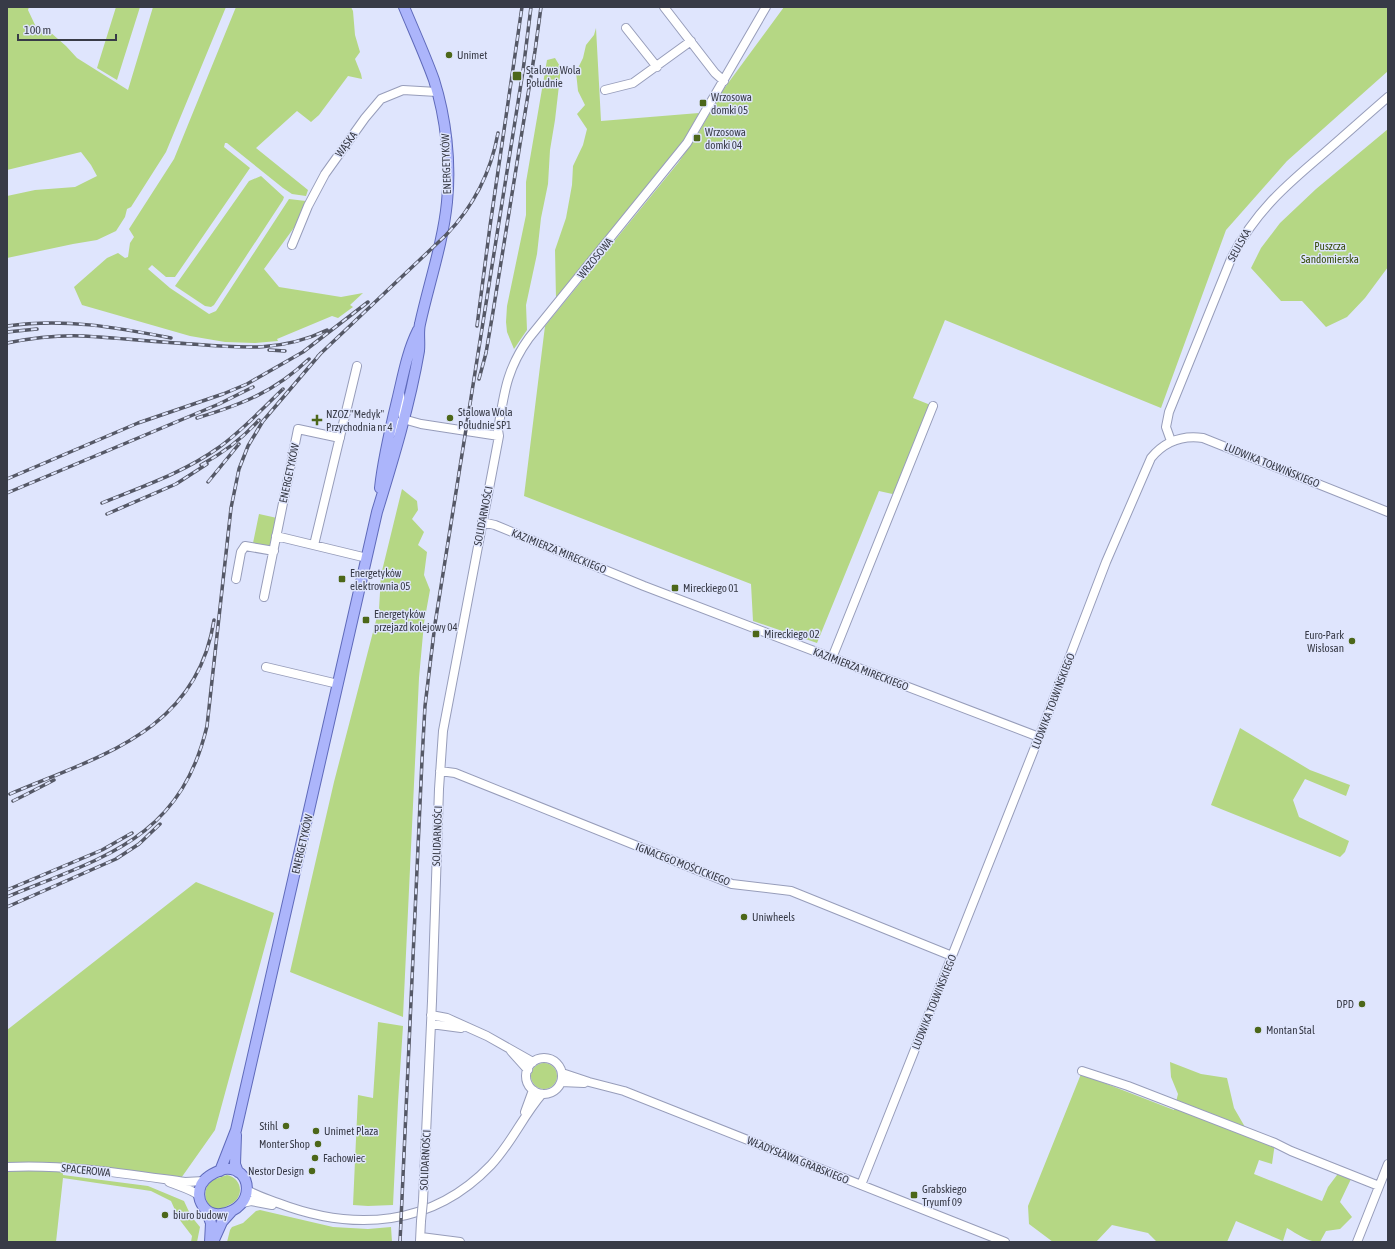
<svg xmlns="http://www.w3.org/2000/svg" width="1395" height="1249" font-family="'Asap Condensed',sans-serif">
  <rect width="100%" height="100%" fill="#dfe5fd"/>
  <path fill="#b5d784" d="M 7,7 L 29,7 L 28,10 L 36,27 L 50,32 L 66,46 L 77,58 L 128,90 L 153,7 L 226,7 L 166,152 L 131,207 L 127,209 L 125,217 L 116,231 L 97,240 L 73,244 L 7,258 L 7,196 L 35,190 L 75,187 L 97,176 L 91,165 L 81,152 L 7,170 Z
    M 116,7 L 140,7 L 117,80 L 97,68 Z
    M 236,7 L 351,7 L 353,11 L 355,35 L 360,52 L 355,59 L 361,74 L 362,79 L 348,76 L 319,115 L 311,122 L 297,111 L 256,148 L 308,190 L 306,196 L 292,194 L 283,188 L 227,143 L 225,143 L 224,147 L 250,168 L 175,277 L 166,277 L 152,265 L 148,269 L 170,288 L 209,314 L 216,311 L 289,199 L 306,201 L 301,218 L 264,269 L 279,287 L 341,297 L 363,293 L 350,305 L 353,307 L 338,318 L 332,316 L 277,339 L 278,341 L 255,343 L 225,342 L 190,336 L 82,305 L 74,287 L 107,258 L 118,253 L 125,258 L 128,257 L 130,243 L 134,237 L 129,229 L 174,159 Z
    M 784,7 L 1388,7 L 1388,71 L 1287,161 L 1226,230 L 1161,408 L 945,320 L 913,398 L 933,406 L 897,495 L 879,491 L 817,643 L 753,621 L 751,584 L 524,496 L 545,326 L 678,163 L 696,137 L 723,90 Z
    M 596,28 L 601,121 L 699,113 L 684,140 L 674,154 L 556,298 L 555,250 L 566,218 L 572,185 L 573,166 L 583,145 L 587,129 L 577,114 L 585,105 L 578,91 L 576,72 L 583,58 L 586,45 L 594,35 Z
    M 555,58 L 561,68 L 555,120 L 550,150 L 548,184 L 541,218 L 537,254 L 526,305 L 527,330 L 514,349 L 507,332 L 506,322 L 507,306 L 526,215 L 526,182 L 547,60 Z
    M 1388,129 L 1388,267 L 1365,298 L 1347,317 L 1326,327 L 1302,301 L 1281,301 L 1251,268 L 1261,248 L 1280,223 L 1316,189 Z
    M 261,176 L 284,197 L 283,200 L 214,305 L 211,307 L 205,306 L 175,286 L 249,181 Z
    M 402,489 L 417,501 L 418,510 L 412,519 L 424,532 L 418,545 L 427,552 L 424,575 L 430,590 L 424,623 L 419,678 L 403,1017 L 290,972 L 334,782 L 379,609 L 381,575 Z
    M 259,514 L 277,518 L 270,548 L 253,543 Z
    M 1240,728 L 1310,770 L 1350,785 L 1346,796 L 1305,779 L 1293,800 L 1299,817 L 1349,841 L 1345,852 L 1340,857 L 1211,805 Z
    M 196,882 L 274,913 L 215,1130 L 179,1181 L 62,1162 L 63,1175 L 148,1186 L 184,1201 L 191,1216 L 200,1227 L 197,1242 L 191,1242 L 192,1236 L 179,1219 L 171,1201 L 151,1191 L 63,1178 L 56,1242 L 7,1242 L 7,1030 Z
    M 378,1022 L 403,1026 L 398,1102 L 393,1205 L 368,1206 L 353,1205 L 358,1095 L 373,1098 Z
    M 1170,1062 L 1201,1074 L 1227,1078 L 1234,1108 L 1245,1127 L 1245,1132 L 1275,1143 L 1272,1164 L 1259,1160 L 1254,1174 L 1322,1201 L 1328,1187 L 1340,1171 L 1351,1179 L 1340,1202 L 1352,1217 L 1340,1229 L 1326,1231 L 1320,1242 C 1308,1242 1297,1234 1287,1228 L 1283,1241 L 1236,1221 L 1227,1242 L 1157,1242 L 1148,1233 L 1112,1225 L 1096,1242 L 1053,1242 L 1029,1224 L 1028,1206 L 1081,1074 L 1174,1110 L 1178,1094 L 1171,1077 Z
    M531 1076a13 13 0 1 1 26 0a13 13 0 1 1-26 0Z
    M 227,1175 C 238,1177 244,1189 237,1199 C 235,1202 231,1204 227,1206 C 223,1208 220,1210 216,1209 C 203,1205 202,1188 212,1181 C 216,1178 222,1177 227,1175 Z
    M 260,1210 L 333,1227 L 368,1229 L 391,1227 L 392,1242 L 227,1242 L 230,1230 L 232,1227 L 243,1223 L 256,1211 Z"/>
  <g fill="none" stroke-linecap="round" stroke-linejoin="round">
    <defs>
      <path id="minor" d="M 664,7 L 715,73 L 724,81
        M 626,28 L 657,67
        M 605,90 L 633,83 L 691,41
        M 292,245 L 308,206 L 325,174 L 365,118 L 381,99 L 403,90 L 437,92
        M 403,419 L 421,424 L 499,436
        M 389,436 L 403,419 L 400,393
        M 1171,441 L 1166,427 L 1169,412 L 1231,259 C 1254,213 1285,186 1323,154 C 1345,135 1366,116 1388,97
        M 482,522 L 495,525 L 644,586 L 1039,737
        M 276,536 L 367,558
        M 314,545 L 357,366
        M 236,579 L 241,552 L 245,546 L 274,551
        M 264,597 L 298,429 L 340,438
        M 832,658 L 933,406
        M 266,667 L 338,684
        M 440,771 L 455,773 L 732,884 L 791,891 L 952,956
        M 431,1015 L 447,1018 L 487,1036 L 533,1062
        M 431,1024 L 461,1028
        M 511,1051 L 528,1070
        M526 1076a18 18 0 1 1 36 0a18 18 0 1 1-36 0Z
        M 1082,1071 L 1128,1086 L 1275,1143 L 1291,1151 L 1379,1186
        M 562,1073 L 589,1082 L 624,1091 L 1005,1242
        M 561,1082 L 584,1083
        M 525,1112 L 533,1090
        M 7,1167 C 66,1164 127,1174 185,1182 L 204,1181
        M 169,1182 C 178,1186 194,1190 199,1196
        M 861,1185 L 1039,737 L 1106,562 L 1151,458 C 1165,441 1182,435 1203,438 L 1388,512
        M 247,1190 C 257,1196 268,1199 278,1203 C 354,1232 432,1227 491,1165 C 511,1144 523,1116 542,1094
        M 423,1201 L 432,1001 L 439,789 L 443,731 L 499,436 L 498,430 C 504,394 506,370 529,338 L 687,143 L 766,7
        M 243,1203 L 251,1201 L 272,1205
        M 421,1237 L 460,1242
        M 420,1241 L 421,1221
        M 1357,1242 L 1388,1164"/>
      <path id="major" d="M 380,488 C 383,459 390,430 397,401 C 403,376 407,352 418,330
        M 236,1135 L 235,1164 L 238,1172
        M 224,1169 C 253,1165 257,1209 221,1214 C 205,1216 195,1200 201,1185 C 205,1177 215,1172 224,1169 Z
        M 220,1171 L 236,1130 L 377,512 C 393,460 410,404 419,351 C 420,342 418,332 420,324 C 429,283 443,243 447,202 C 451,162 446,118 434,80 C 425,55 414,31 404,7
        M 206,1210 L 211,1223 L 210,1242
        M 213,1242 L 222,1222 L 231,1212"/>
    </defs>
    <use href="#minor" stroke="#979dba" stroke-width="10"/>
    <use href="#major" stroke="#5f6aba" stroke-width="12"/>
    <use href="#minor" stroke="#fff" stroke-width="8"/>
    <use href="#major" stroke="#acb5fb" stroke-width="10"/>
    <defs>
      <path id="rail" d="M 7,326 C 64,318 115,327 171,338
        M 477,326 L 490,226 L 522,7
        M 7,332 L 37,329
        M 7,343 C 32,338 57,335 83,336 C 119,338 156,342 192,344 C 241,348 282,352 327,330
        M 269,350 L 285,351
        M 318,356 L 446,235 C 473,207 491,172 498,133
        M 479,379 L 486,353 L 493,312 L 535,51 L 541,7
        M 197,418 C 243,404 274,392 309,359
        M 201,465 C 223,453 243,438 259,420
        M 7,479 L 138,423 L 223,394 L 247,384 L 303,352 L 368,302
        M 208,482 L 239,444
        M 7,493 L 219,404 L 253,387
        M 102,503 C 141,487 183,473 218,448 C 242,431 262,409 283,389
        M 107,514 L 176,484 L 207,464
        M 10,794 C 99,756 197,732 214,620
        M 13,801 L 29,793 L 54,780
        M 7,890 L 102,850 L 132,833
        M 7,897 C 103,857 180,840 207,726 L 231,508 L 239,469 L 248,446 L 263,421 L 321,353
        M 7,907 L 116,859 L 139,844 L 160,824
        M 400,1242 L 422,760 L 425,706 L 435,624 L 523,71 L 531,7"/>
    </defs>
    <use href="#rail" stroke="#555866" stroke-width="3.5"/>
    <use href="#rail" stroke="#dfe5fd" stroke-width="2" stroke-dasharray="6" stroke-linecap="butt"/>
    <defs>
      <path id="minor-bridge" d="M 421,1221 L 423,1201"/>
    </defs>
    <use href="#minor-bridge" stroke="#979dba" stroke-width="10" stroke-linecap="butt"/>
    <use href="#minor-bridge" stroke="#fff" stroke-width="8"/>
  </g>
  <g fill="#4c6719" stroke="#dfe5fd" stroke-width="1.5">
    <circle cx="449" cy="55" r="4"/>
    <rect x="512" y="71" width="10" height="10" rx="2"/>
    <rect x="699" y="99" width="8" height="8" rx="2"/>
    <rect x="693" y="134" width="8" height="8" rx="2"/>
    <circle cx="450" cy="418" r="4"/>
    <path d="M315 414h4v4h4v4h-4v4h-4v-4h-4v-4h4z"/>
    <rect x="338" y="575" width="8" height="8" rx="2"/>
    <rect x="671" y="584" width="8" height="8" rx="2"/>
    <rect x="362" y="616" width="8" height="8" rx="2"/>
    <rect x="752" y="630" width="8" height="8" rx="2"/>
    <circle cx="1352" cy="641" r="4"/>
    <circle cx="744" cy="917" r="4"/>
    <circle cx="1362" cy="1004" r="4"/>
    <circle cx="1258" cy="1030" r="4"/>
    <circle cx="286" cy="1126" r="4"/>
    <circle cx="316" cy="1131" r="4"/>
    <circle cx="318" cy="1144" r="4"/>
    <circle cx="315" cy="1158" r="4"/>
    <circle cx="312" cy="1171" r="4"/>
    <rect x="910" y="1191" width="8" height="8" rx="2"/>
    <circle cx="165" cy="1215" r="4"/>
  </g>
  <g text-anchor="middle" stroke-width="3" stroke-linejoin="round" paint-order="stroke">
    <g font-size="11" fill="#383b47" stroke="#dfe5fd" text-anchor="start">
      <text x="457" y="59">Unimet</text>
      <text x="526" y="74">Stalowa Wola<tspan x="526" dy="13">Południe</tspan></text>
      <text x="711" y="101">Wrzosowa<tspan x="711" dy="13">domki 05</tspan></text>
      <text x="705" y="136">Wrzosowa<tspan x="705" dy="13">domki 04</tspan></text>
      <text x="458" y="416">Stalowa Wola<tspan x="458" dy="13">Południe SP1</tspan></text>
      <text x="326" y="418">NZOZ "Medyk"<tspan x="326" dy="13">Przychodnia nr 4</tspan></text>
      <text x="350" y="577">Energetyków<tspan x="350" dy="13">elektrownia 05</tspan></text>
      <text x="683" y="592">Mireckiego 01</text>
      <text x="374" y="618">Energetyków<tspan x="374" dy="13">przejazd kolejowy 04</tspan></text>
      <text x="764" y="638">Mireckiego 02</text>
      <text x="1344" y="639" text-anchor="end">Euro-Park<tspan x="1344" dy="13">Wisłosan</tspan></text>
      <text x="752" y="921">Uniwheels</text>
      <text x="1354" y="1008" text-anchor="end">DPD</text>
      <text x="1266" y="1034">Montan Stal</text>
      <text x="278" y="1130" text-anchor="end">Stihl</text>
      <text x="324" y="1135">Unimet Plaza</text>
      <text x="310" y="1148" text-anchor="end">Monter Shop</text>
      <text x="323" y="1162">Fachowiec</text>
      <text x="304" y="1175" text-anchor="end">Nestor Design</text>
      <text x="922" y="1193">Grabskiego<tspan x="922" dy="13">Tryumf 09</tspan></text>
      <text x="173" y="1219">biuro budowy</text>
    </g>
    <g font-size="11" fill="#383b47" stroke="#dfe5fd">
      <text transform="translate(346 144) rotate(-54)" y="4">WĄSKA</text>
      <text transform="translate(446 164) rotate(-92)" y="4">ENERGETYKÓW</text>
      <text transform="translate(1239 245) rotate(-61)" y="4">SEULSKA</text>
      <text transform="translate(595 258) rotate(-51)" y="4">WRZOSOWA</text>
      <text transform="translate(1272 465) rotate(22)" y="4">LUDWIKA TOŁWIŃSKIEGO</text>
      <text transform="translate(289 473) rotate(-78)" y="4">ENERGETYKÓW</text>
      <text transform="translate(483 516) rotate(-79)" y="4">SOLIDARNOŚCI</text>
      <text transform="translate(559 551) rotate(22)" y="4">KAZIMIERZA MIRECKIEGO</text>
      <text transform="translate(861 669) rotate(21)" y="4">KAZIMIERZA MIRECKIEGO</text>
      <text transform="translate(1053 701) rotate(-69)" y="4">LUDWIKA TOŁWIŃSKIEGO</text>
      <text transform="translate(437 836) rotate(-88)" y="4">SOLIDARNOŚCI</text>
      <text transform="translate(302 844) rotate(-77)" y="4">ENERGETYKÓW</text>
      <text transform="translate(683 864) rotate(21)" y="4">IGNACEGO MOŚCICKIEGO</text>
      <text transform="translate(934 1002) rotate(-68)" y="4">LUDWIKA TOŁWIŃSKIEGO</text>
      <text transform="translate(425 1160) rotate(-87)" y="4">SOLIDARNOŚCI</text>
      <text transform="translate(798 1160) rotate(22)" y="4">WŁADYSŁAWA GRABSKIEGO</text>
      <text transform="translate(86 1170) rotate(6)" y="4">SPACEROWA</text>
    </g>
    <g font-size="11" fill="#374d0b" stroke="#dfe5fd">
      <text x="1330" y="250">Puszcza<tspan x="1330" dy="13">Sandomierska</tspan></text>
    </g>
  </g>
  <rect width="1395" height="1249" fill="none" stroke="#383b47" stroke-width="16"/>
  <path d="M18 34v6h98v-6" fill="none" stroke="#383b47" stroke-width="2"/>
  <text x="24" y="34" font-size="12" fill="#383b47" stroke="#dfe5fd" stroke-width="3" paint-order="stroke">100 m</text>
</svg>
